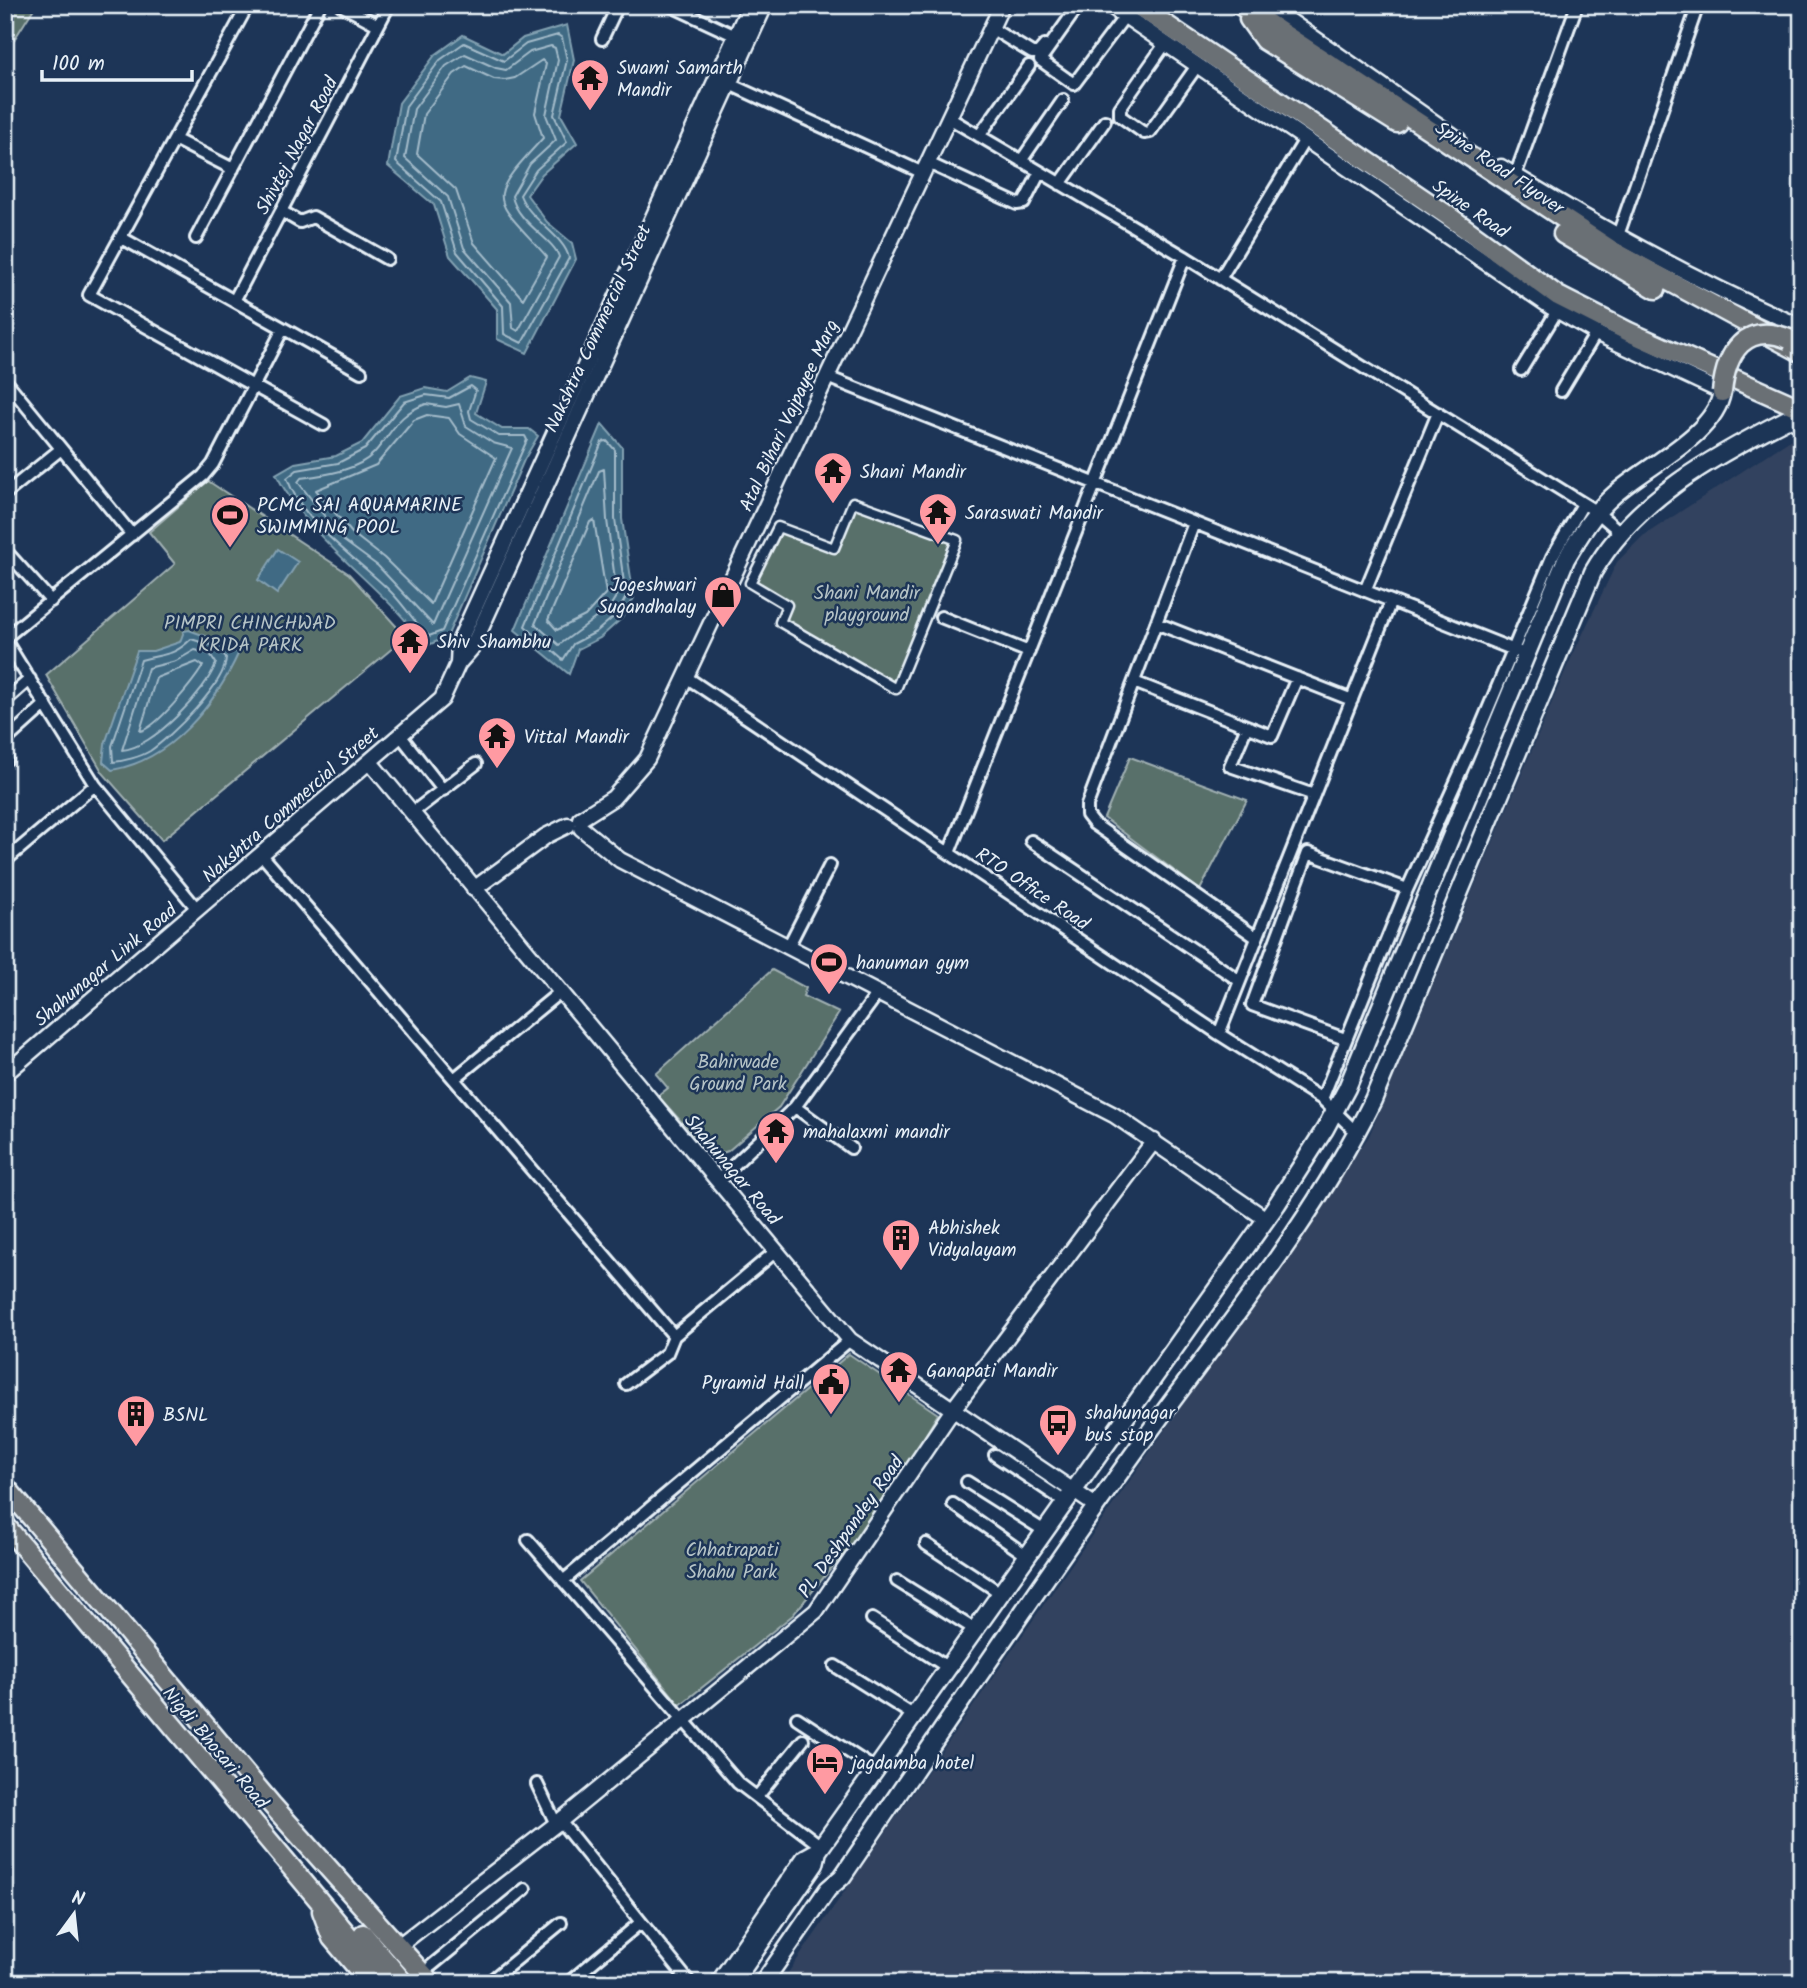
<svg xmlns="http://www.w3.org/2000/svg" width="1807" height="1988" font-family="Kalam,sans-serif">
  <rect width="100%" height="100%" fill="#1d3557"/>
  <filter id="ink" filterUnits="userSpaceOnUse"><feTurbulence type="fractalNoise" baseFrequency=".0143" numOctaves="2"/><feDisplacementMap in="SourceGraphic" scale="14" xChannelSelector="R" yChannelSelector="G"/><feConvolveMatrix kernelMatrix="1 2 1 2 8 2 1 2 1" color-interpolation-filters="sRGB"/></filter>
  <g filter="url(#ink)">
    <path fill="#32425e" d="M 1795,437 L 1802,440 L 1802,1983 L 781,1983 L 1369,1136 L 1566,669 L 1617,562 L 1643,536 Z"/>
    <path fill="#596f6b" stroke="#a0b0b2" stroke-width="2" d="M 5,5 L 36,5 L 5,54 Z
      M 208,481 L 349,574 L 406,637 L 162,840 L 103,773 L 46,675 L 175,564 L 149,532 Z
      M 853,502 L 957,540 L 896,689 L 780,622 L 787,605 L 752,590 L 782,531 L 832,553 Z
      M 1130,757 L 1247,800 L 1200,890 L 1104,818 Z
      M 772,970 L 806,988 L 803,996 L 839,1013 L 779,1107 L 728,1151 L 719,1154 L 709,1152 L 658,1096 L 668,1088 L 656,1074 Z
      M 849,1354 L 938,1414 L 868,1531 L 834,1565 L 793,1615 L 680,1705 L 580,1581 Z"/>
    <path fill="#3f6b84" stroke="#83a1b2" stroke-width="2" d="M 567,25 L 574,60 L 561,115 L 577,143 L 542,174 L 527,195 L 547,222 L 572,243 L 576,259 L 527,353 L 497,339 L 497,309 L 450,256 L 434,205 L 388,166 L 399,103 L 435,55 L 463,35 L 503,54 L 523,38 Z
      M 470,378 L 486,382 L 476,413 L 502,429 L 529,429 L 538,436 L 524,460 L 447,637 L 426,646 C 380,582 312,545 276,474 L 295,463 L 336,456 L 362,443 L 400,396 L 425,388 L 447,392 Z
      M 602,424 L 622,447 L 622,519 L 634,598 L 622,618 L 600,638 L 578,649 L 569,674 L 515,630 Z
      M 278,549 L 298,562 L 277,594 L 258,580 Z
      M 189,630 L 227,644 L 225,650 L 239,652 C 215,705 171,760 112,770 L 103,762 L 105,744 L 137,651 L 153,651 L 180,642 L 184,631 Z"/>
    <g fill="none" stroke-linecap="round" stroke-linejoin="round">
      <path stroke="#a4bbca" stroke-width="2" d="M 558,35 L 562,38 L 567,60 L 554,115 L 567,142 L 536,170 L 520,195 C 530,221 564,235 569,258 L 522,343 L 504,334 L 503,306 L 457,252 L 441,202 L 396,162 L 406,106 L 440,60 L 464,43 L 504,61 L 526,44 Z
        M 551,46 L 555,48 L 558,60 L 546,115 L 556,140 L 530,164 L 512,196 C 517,223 554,239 559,257 L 518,331 L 513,328 L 511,302 L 464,248 L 448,197 L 405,158 L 414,109 L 446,66 L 465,54 L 496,68 L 506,70 L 530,52 Z
        M 542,60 L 546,64 L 535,113 L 543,138 C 483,203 492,195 547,257 L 523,299 L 474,243 L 456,190 L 417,154 L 424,114 L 454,74 L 466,66 L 494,79 L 505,80 L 515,78 Z
        M 471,386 L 476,390 L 469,411 L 471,419 L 499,436 L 525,436 L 527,440 L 442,631 L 429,636 C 415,624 405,606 391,592 C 356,557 304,526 287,478 L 297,470 L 338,463 L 365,449 L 404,402 L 426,395 L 449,398 Z
        M 426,404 L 446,407 L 459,404 L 466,426 L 493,443 L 512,448 L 433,625 L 378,566 L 344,541 L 298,482 L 301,478 C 324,475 357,471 374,453 C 393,432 397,414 426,404 Z
        M 427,415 L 449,418 L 460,434 L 496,458 L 431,604 L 384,558 L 352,533 L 316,490 L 376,465 L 414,420 Z
        M 607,441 L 615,450 L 615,519 L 626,597 L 617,614 L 596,632 L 573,644 L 563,660 L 525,626 L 602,442 Z
        M 604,469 L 607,520 L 617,595 L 609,608 L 559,645 L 535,624 L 599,471 Z
        M 594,520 L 606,593 L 585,616 L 557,630 L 548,620 L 590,522 Z
        M 191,639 L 217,647 L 226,658 C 226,683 171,737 150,751 C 140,757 124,761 113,762 L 112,746 L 141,660 C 164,653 173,657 191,639 Z
        M 195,650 L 210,654 L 216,663 C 207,690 152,749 122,750 L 148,668 L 176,661 Z
        M 197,662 L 203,666 C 194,681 156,729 140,731 L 156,678 Z"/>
      <defs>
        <path id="pedestrian" d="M 853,502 L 957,540 L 896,689 L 780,622 L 787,605 L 750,583 L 778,527 L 834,548 Z"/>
        <path id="minor" d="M 248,5 L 89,295 L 324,425
          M 341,5 L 378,25
          M 669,5 L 740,38
          M 1079,5 L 1040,60 L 1074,84 L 1125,16
          M 991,28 L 1032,53 L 1038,53 L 1045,45
          M 602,39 L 618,5
          M 1165,44 L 1120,108 L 1120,116 L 1144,133 L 1150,132 L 1197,66
          M 725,82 L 923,173
          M 949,118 L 1185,257 L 1597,512 L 1619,531
          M 979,136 L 1029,66
          M 176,140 L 233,169
          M 1021,161 L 1063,100
          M 928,163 L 1017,204 L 1024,203 L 1040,172
          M 1515,176 L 1577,5
          M 1060,184 L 1105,121
          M 281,211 L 300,222 L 313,217 L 387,259
          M 122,238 L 361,372
          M 196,238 L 320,5
          M 1617,238 L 1698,5
          M 1220,279 L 1304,141
          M 234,301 L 389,5
          M 1521,370 L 1557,311
          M 827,377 L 1527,655
          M 5,380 L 132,535
          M 1561,391 L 1596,333
          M 5,494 L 61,449
          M 1194,523 L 1087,805 L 1087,815 L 1094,824 L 1257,938
          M 5,550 L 51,601
          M 1365,591 L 1438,413
          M 941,617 L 1029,652
          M 1156,623 L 1352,700
          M 5,638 L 203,476 L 213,464 L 283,329
          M 5,640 L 95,785 L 198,910
          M 686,677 L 1219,1034 L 1322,1099 L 1357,1133
          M 1134,682 L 1272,736 L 1297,678
          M 5,701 L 30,679
          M 1247,726 L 1230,766 L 1314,795
          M 400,735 L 443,790
          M 5,741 L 46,704
          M 5,757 L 7,759
          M 412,813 L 476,764
          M 1031,841 L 1240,981
          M 949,853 L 1185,257
          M 261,854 L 674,1336
          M 5,861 L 95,785
          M 788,947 L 830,865
          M 1219,1034 L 1391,601
          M 1345,1039 L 1252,1005 L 1308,853 L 1407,889
          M 454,1079 L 560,992
          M 1322,1099 L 1406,892 L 1475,740 L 1552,557 L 1583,504
          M 795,1107 L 851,1148
          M 717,1181 L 795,1107 L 878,993
          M 626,1384 L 667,1353 L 674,1336 L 776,1251
          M 995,1455 L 1064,1501
          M 967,1482 L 1043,1530
          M 953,1504 L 1026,1555
          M 528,1540 L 738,1783 L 821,1846
          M 926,1544 L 999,1592
          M 563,1581 L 850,1340
          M 897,1581 L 974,1629
          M 872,1619 L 947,1667
          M 835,1666 L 913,1715
          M 797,1718 L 875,1769
          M 537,1784 L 556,1824
          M 757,1797 L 803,1740
          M 560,1821 L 690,1983
          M 431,1966 L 525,1889
          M 488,1983 L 561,1923
          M 568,1983 L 640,1923"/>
        <path id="tertiary" d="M 1109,5 L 1551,307 L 1600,335 L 1722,392
          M 1267,5 L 1458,139
          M 1501,167 C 1598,227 1697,282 1802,327
          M 1787,419 L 1802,425
          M 458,664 L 459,642 L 750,5
          M 370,762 L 850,1340 L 1096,1506
          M 580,819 L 613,798 L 647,759 L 1002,5
          M 581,828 L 620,860 L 1114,1115 L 1266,1219
          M 474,889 L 546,836 L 568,825
          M 5,1074 L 442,699 L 458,664 L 472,648 L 765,5
          M 405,1941 L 560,1821 L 816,1611 L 954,1408 L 1154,1141"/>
        <path id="secondary" d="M 719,1983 L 805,1858 L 814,1853
          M 733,1983 L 815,1864 L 818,1851 L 1277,1204 L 1325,1129 L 1347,1088 L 1566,559 C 1580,535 1594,512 1615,494 C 1646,466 1715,435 1722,392
          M 763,1983 L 828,1889 L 842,1877 C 940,1733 1037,1588 1139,1446 C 1220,1334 1312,1224 1373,1100 L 1593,572 C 1635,499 1714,456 1787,419"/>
        <path id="primary" d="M 1137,5 L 1447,215 L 1558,296 L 1629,332 L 1802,409
          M 1240,5 L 1613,251 L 1802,353
          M 1249,19 L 1264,40 L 1397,123
          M 1563,234 L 1656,289
          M 5,1486 L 272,1805 L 431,1983
          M 5,1525 L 388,1983
          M 322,1911 L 332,1938 L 370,1983
          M 363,1934 L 404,1983"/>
      </defs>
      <use href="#pedestrian" stroke="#e8f1f8" stroke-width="13"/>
      <use href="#minor" stroke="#e8f1f8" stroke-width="16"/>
      <use href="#tertiary" stroke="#e8f1f8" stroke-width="19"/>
      <use href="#secondary" stroke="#e8f1f8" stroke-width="21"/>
      <use href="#primary" stroke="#e8f1f8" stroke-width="23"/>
      <use href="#pedestrian" stroke="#1d3557" stroke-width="8"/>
      <use href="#minor" stroke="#1d3557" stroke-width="10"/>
      <use href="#tertiary" stroke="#1d3557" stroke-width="14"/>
      <use href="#secondary" stroke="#1d3557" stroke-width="16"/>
      <use href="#primary" stroke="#6b6f74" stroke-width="18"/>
      <defs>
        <path id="primary-bridge" d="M 1722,392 C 1726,353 1745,321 1789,339"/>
      </defs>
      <use href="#primary-bridge" stroke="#e8f1f8" stroke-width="23" stroke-linecap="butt"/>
      <use href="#primary-bridge" stroke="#6b6f74" stroke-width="18"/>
    </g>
  </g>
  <defs>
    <symbol id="temple-pin" viewBox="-11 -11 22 30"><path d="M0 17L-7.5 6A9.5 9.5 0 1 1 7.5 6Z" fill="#ff9aa2" stroke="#1d3557"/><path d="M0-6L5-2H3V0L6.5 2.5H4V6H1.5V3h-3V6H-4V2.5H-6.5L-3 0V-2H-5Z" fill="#111"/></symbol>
    <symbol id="stadium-pin" viewBox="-11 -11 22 30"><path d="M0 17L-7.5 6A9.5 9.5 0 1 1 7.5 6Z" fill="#ff9aa2" stroke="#1d3557"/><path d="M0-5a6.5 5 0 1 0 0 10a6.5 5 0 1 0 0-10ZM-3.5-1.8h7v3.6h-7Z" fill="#111"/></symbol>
    <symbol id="shop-pin" viewBox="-11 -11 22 30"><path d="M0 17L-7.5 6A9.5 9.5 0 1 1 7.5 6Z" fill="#ff9aa2" stroke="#1d3557"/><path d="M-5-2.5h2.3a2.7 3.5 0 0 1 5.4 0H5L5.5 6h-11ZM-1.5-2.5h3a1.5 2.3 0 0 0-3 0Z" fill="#111"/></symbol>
    <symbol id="building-pin" viewBox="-11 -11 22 30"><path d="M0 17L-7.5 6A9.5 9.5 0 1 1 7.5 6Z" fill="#ff9aa2" stroke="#1d3557"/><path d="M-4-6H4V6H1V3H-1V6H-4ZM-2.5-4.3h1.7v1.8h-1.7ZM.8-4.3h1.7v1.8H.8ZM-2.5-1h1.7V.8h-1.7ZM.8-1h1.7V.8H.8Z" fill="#111"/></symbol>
    <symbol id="civic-pin" viewBox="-11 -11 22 30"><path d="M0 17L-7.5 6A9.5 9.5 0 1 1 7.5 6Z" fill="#ff9aa2" stroke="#1d3557"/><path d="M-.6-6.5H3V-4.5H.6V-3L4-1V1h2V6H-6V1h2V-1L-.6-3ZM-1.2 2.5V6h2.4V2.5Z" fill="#111"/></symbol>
    <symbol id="bus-pin" viewBox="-11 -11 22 30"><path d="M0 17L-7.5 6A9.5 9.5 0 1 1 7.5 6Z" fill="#ff9aa2" stroke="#1d3557"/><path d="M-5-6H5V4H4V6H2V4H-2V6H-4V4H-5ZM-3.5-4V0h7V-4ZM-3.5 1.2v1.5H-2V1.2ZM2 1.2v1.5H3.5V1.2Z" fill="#111"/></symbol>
    <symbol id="hotel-pin" viewBox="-11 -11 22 30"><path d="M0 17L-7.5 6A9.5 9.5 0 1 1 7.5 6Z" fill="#ff9aa2" stroke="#1d3557"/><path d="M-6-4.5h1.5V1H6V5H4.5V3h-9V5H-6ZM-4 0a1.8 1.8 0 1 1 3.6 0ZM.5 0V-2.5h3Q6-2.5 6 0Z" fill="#111"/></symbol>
  </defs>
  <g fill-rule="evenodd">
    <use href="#temple-pin" x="568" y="56" width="44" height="60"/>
    <use href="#temple-pin" x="811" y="449" width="44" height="60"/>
    <use href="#temple-pin" x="916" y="490" width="44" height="60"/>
    <use href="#stadium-pin" x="208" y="493" width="44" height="60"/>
    <use href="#shop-pin" x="701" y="573" width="44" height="60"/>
    <use href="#temple-pin" x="388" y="619" width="44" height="60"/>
    <use href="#temple-pin" x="475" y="714" width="44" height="60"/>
    <use href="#stadium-pin" x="807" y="940" width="44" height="60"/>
    <use href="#temple-pin" x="754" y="1109" width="44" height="60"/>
    <use href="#building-pin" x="879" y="1216" width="44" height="60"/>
    <use href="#temple-pin" x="877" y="1348" width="44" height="60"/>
    <use href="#civic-pin" x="809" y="1360" width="44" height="60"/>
    <use href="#building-pin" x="114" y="1392" width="44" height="60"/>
    <use href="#bus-pin" x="1036" y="1401" width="44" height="60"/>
    <use href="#hotel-pin" x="803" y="1740" width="44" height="60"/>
  </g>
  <g text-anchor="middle" stroke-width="5" stroke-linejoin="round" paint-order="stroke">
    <g font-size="19" fill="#e8f1f8" stroke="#1d3557" text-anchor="start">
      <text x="617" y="74">Swami Samarth<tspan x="617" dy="22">Mandir</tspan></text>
      <text x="860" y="478">Shani Mandir</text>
      <text x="257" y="511">PCMC SAI AQUAMARINE<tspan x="257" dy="22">SWIMMING POOL</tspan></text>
      <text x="965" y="519">Saraswati Mandir</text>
      <text x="696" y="591" text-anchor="end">Jogeshwari<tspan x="696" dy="22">Sugandhalay</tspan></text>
      <text x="437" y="648">Shiv Shambhu</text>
      <text x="524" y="743">Vittal Mandir</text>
      <text x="856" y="969">hanuman gym</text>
      <text x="803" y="1138">mahalaxmi mandir</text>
      <text x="928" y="1234">Abhishek<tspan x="928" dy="22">Vidyalayam</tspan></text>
      <text x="926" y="1377">Ganapati Mandir</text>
      <text x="804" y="1389" text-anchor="end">Pyramid Hall</text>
      <text x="1085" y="1419">shahunagar<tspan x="1085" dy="22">bus stop</tspan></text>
      <text x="163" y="1421">BSNL</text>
      <text x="852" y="1769">jagdamba hotel</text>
    </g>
    <g font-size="19" fill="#e8f1f8" stroke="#1d3557">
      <text transform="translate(296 145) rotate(-62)" y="7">Shivtej Nagar Road</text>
      <text transform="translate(1500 167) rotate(34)" y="7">Spine Road Flyover</text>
      <text transform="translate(1471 208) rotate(35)" y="7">Spine Road</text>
      <text transform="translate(597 328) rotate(-65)" y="7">Nakshtra Commercial Street</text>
      <text transform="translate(788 415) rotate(-65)" y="7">Atal Bihari Vajpayee Marg</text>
      <text transform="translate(290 804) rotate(-41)" y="7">Nakshtra Commercial Street</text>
      <text transform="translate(1033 888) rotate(34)" y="7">RTO Office Road</text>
      <text transform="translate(105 964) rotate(-40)" y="7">Shahunagar Link Road</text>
      <text transform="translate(733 1169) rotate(50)" y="7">Shahunagar Road</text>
      <text transform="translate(850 1526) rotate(-55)" y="7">PL Deshpandey Road</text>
      <text transform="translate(216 1747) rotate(50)" y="7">Nigdi Bhosari Road</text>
    </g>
    <g font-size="19" fill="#b6c4c7" stroke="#1d3557">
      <text x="867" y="599">Shani Mandir<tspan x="867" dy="22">playground</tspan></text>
      <text x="250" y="629">PIMPRI CHINCHWAD<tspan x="250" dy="22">KRIDA PARK</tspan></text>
      <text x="738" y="1068">Bahirwade<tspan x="738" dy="22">Ground Park</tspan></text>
      <text x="732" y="1556">Chhatrapati<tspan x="732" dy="22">Shahu Park</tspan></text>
    </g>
  </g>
  <rect width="1807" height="1988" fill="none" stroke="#1d3557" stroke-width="28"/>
  <rect x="14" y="14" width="1779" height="1960" fill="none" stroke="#e8f1f8" stroke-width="2.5" filter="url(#ink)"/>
  <g transform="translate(74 1914) rotate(15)" stroke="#1d3557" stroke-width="5" paint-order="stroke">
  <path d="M0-5L12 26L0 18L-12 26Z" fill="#e8f1f8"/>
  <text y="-10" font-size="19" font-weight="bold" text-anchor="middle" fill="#e8f1f8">N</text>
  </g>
  <path d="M42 70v10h150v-10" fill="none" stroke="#e8f1f8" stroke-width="3.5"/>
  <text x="52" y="70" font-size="21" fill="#e8f1f8" stroke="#1d3557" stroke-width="5" paint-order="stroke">100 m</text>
</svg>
